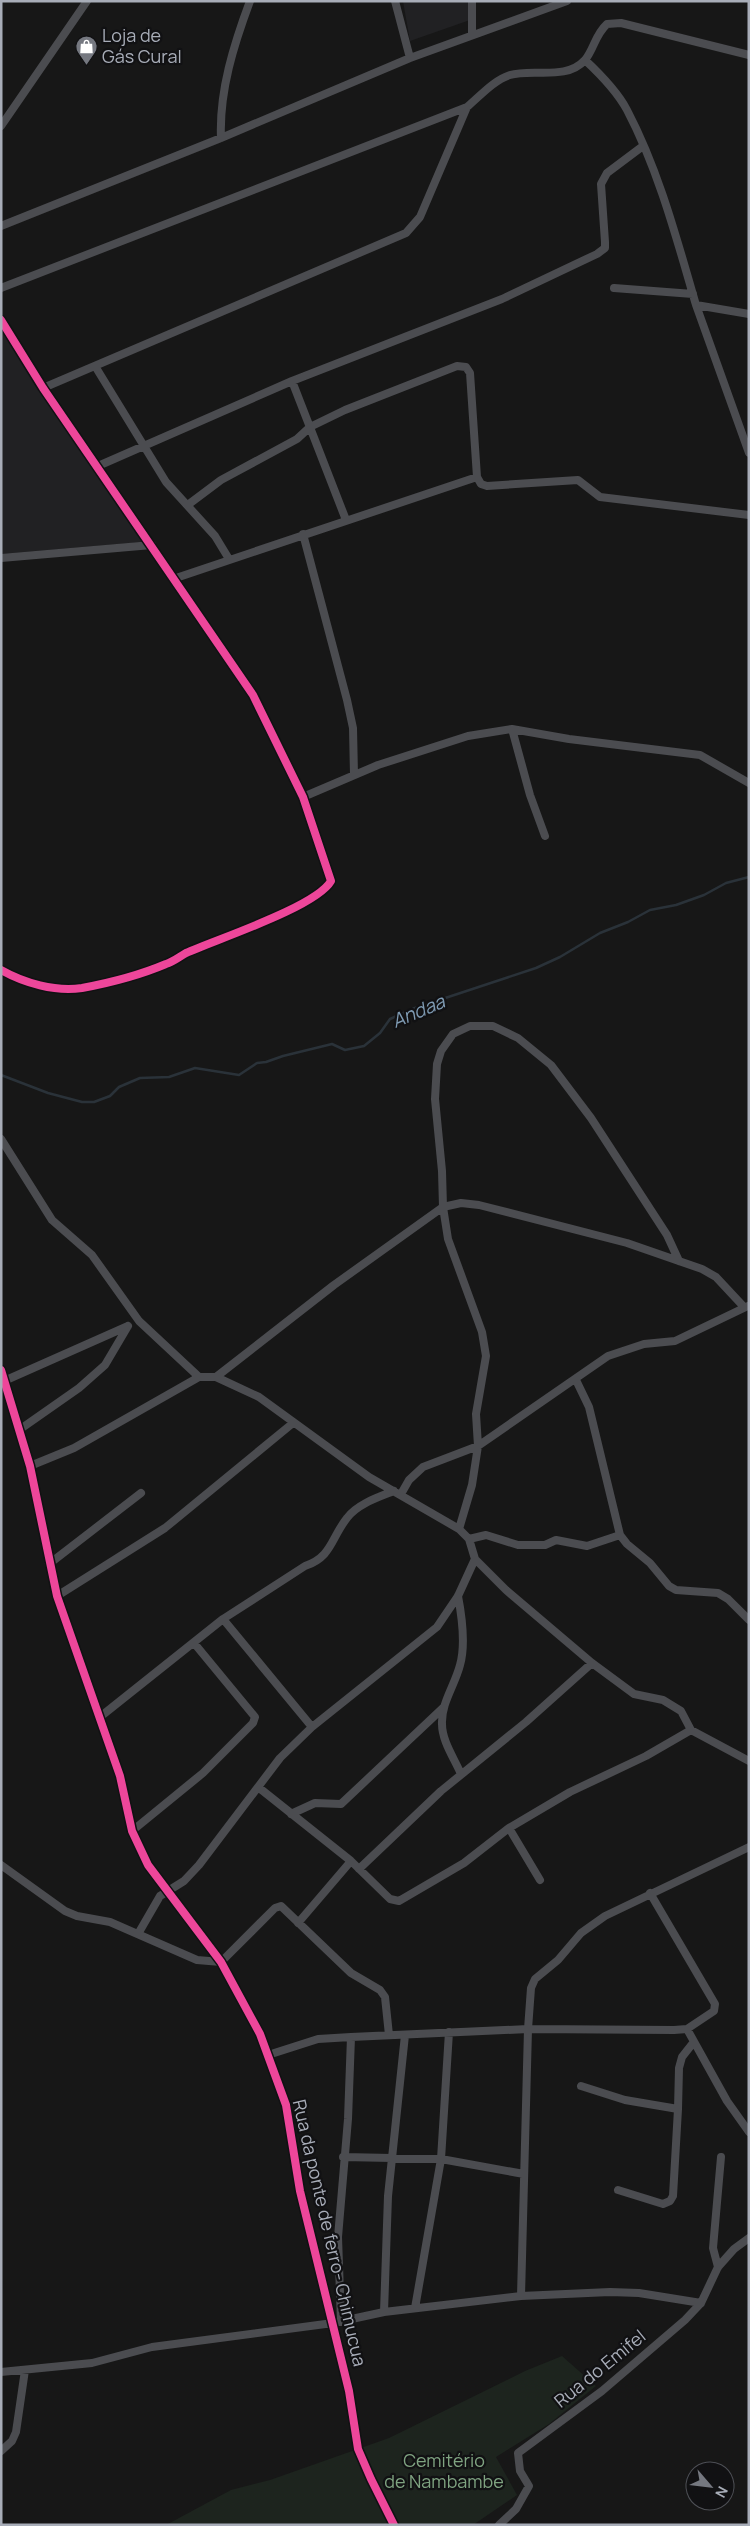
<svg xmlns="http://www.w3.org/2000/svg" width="750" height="2526" font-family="Manrope,sans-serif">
  <rect width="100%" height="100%" fill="#171717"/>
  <path fill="#212123" d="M 403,1 L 470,1 L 470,20 L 410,41 Z
    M 1,328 L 35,381 L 143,542 L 1,554 Z"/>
  <path fill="#1d241e" d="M 562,2356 L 596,2386 L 549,2424 L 496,2457 L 517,2495 L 473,2525 L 166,2525 L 231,2490 L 270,2480 L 389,2438 L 525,2371 Z"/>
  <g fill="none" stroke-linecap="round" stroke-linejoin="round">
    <path stroke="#2a3239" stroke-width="2.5" d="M 1,1075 L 48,1093 L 82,1102 L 94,1102 L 110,1096 L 119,1087 L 140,1078 L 169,1077 L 195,1068 L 239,1075 L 257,1063 L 266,1062 L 283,1056 L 332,1044 L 345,1050 L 364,1046 L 380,1033 L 390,1019 L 415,1008 L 536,968 L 560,957 L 600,933 L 628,922 L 650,910 L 676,905 L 704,895 L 726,883 L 749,877"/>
    <path stroke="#4b4c50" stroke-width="8" d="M 395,1 L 410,58
      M 472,1 L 472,35
      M 585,60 C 600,74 617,91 627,110 C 659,171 677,240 696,305 L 749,314
      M 1,126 L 87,1
      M 221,138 C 219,91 234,44 250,1
      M 1,226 L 221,138 L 410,58 L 567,1
      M 1,288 L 467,107 C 480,96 494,80 510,75 C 533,68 566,81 585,60 C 594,49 595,35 607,24 L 621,23 L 749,55
      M 614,288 L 693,294
      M 696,305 L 749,453
      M 1,320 L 43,388 L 253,695 L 303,797 L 331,881 C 316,907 217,939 186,953 C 179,957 173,962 166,964 C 140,975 109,983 82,988 C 55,992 24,983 1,970
      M 95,366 L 166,482 L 215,536 L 229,559
      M 292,381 L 346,520
      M 43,388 L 406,233 L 420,217 L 467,107
      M 98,466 L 292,381 L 502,299 L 597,254 L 605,248 L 605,242 L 601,184 L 607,173 L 643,146
      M 189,504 L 221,480 L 297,439 L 310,427 L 345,410 L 457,366 L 466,367 L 470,373 L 477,477
      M 303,534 L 347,700 L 353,728 L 354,775
      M 1,558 L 152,545
      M 173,579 L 477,477 L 481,484 L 487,486 L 578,480 L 600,497 L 749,515
      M 512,729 L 530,795 L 545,836
      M 303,797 L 378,765 L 468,736 L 512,729 L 569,739 L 700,755 L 749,783
      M 1,1139 L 52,1220 L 92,1255 L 139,1321 L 199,1377
      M 1,1370 L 30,1466 L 57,1596 L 120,1776 L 132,1831 L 148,1865 L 221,1962 L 260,2034 L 286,2105 L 300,2191 L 349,2391 L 358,2449 L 371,2479 L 394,2525
      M 216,1377 L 334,1285 L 443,1207 L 461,1203 L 479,1205 L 627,1243 L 702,1269 L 716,1277 L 744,1307
      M 576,1380 L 589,1407 L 620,1535 L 627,1544 L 650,1563 L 669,1586 L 676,1590 L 718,1593 L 728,1599 L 749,1620
      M 4,1381 L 128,1326
      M 19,1430 L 79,1388 L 105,1365 L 128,1326
      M 30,1466 L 74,1448 L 199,1377 L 216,1377 L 259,1397 L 369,1477 L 459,1529 L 469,1539 L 475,1559 L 506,1590 L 592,1663 L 634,1694 L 663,1700 L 681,1711 L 691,1730 L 749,1761
      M 401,1494 L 409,1480 L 423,1467 L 478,1446 L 608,1356 L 644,1344 L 675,1341 L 748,1306
      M 459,1529 L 472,1485 L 478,1446 L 476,1414 L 486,1356 L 482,1332 L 448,1239 L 443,1207 L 442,1171 L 435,1099 L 437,1064 L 441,1051 L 453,1034 L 470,1026 L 493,1026 L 518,1038 L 551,1065 L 591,1118 L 667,1235 L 679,1261
      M 469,1539 L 486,1535 L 518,1545 L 545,1545 L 556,1540 L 587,1546 L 620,1535
      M 49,1564 L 141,1493
      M 57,1596 L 165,1528 L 293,1423
      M 458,1596 C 462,1617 466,1644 460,1665 C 455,1685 441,1703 442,1724 C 442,1741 454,1758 461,1774
      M 223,1619 L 312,1727
      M 100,1717 L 223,1619 L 305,1566 C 332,1557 331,1538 347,1518 C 357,1504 379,1497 394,1491
      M 258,1787 L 351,1861 L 390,1899 L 399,1901 L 464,1863 L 509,1828 L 570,1792 L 646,1756 L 691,1730
      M 291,1814 L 315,1803 L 341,1804 L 444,1707
      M 509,1828 L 540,1880
      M 132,1831 L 203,1773 L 253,1723 L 255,1717 L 194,1643
      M 1,1865 L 65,1911 L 77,1916 L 110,1922 L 197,1960 L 221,1962 L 275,1908 L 281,1906 L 351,1973 L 380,1990 L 385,1997 L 389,2035
      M 359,1869 L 441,1791 L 526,1722 L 592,1663
      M 298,1923 L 351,1861
      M 138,1934 L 160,1896 L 184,1881 L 199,1865 L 280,1758 L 312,1727 L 437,1627 L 458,1596 L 475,1559
      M 687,2029 L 727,2101 L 749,2132
      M 268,2055 L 318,2039 L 351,2037 L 528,2029 L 674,2030 L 687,2029 L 714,2011 L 715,2004 L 650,1893
      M 581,2086 L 625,2100 L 678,2109
      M 343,2157 L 441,2159 L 524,2174
      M 618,2190 L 663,2204 L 670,2201 L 673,2196 L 678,2109 L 679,2068 L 682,2057 L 693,2043
      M 718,2267 L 713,2248 L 721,2157
      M 521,2296 L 528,2029 L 531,1988 L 535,1979 L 558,1960 L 581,1933 L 605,1916 L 749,1847
      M 415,2308 L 441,2159 L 449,2032
      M 384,2312 L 388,2196 L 405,2035
      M 341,2322 L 338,2237 L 348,2119 L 351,2037
      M 1,2372 L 92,2363 L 152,2347 L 333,2323 L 384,2312 L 521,2296 L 610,2292 L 639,2293 L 701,2303
      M 1,2451 L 12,2441 L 16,2432 L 25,2370
      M 499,2525 L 516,2509 L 529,2486 L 520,2471 L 518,2453 L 602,2391 L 685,2320 L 701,2303 L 718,2267 L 734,2249 L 749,2238"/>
    <defs>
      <path id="cycleway" d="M 1,320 L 43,388 L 253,695 L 303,797 L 331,881 C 316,907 217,939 186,953 C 179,957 173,962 166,964 C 140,975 109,983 82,988 C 55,992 24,983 1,970
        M 1,1370 L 30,1466 L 57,1596 L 120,1776 L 132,1831 L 148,1865 L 221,1962 L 260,2034 L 286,2105 L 300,2191 L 349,2391 L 358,2449 L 371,2479 L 394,2525"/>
    </defs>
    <use href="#cycleway" stroke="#111113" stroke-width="11"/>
    <use href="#cycleway" stroke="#ed469a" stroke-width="8"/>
  </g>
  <defs>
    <symbol id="shop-pin" viewBox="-11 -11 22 30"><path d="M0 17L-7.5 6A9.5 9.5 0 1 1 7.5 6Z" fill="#757880" stroke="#111113"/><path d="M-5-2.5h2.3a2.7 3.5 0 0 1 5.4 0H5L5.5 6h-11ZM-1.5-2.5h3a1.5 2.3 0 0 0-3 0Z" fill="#fff"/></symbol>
  </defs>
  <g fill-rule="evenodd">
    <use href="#shop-pin" x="74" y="34" width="25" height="34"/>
  </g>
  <g text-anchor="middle" stroke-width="4.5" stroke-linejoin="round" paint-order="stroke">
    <g font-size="18" fill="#a8adb8" stroke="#111113" text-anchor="start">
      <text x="102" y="42">Loja de<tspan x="102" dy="21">Gás Cural</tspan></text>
    </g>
    <g font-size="18" fill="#a8adb8" stroke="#111113">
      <text transform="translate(329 2233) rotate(77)" y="6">Rua da ponte de ferro- Chimucua</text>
      <text transform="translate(600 2369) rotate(-39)" y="6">Rua do Emifel</text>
    </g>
    <g font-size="18" fill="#7fa381" stroke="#111113">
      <text x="444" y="2467">Cemitério<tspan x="444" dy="21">de Nambambe</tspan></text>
    </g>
    <g font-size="19" font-style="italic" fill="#7f9bb3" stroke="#111113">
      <text transform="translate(418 1011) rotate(-23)" y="7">Andaa</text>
    </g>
  </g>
  <rect width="750" height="2526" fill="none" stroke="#a8adb8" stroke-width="5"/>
  <g transform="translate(710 2486) rotate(118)"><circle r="24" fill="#111113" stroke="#4d4f55"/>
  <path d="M0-4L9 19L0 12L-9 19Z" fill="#757880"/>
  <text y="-8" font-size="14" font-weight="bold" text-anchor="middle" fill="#a8adb8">N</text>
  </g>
</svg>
